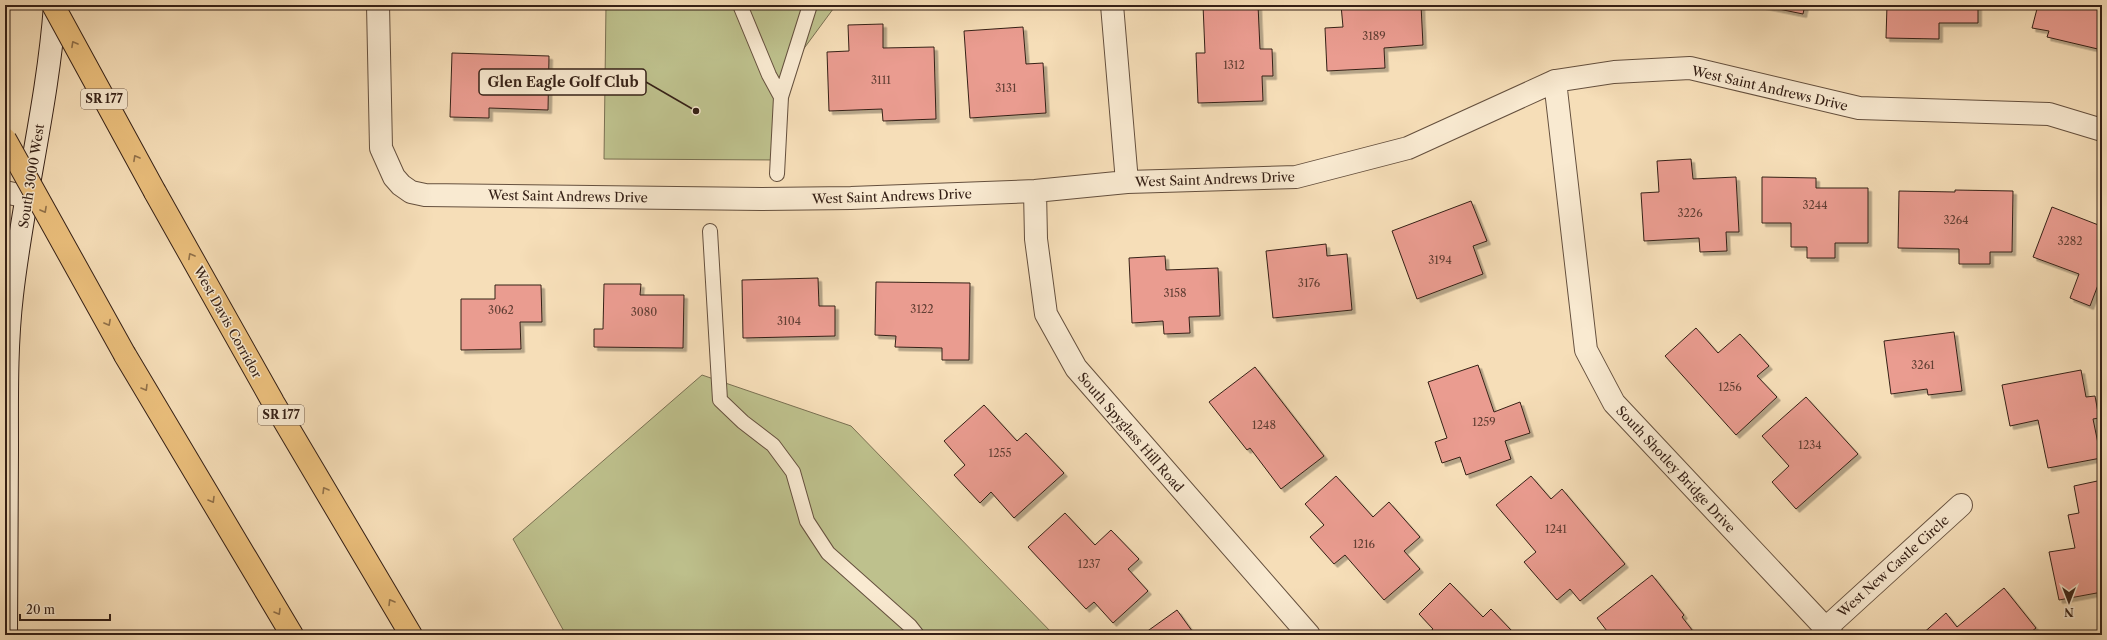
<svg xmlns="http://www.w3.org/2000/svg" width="2107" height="640" font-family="'Libre Caslon Text',serif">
  <defs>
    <filter id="shadow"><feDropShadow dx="3.5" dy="3.5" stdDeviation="0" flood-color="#0004"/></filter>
  </defs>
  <rect width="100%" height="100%" fill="#f6deb8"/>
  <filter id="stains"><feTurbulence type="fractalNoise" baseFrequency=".005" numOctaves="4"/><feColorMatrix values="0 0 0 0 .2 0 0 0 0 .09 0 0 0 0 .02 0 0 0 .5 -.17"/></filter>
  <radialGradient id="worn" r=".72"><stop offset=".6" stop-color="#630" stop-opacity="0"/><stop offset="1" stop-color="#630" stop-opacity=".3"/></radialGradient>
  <path fill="#bec18d" stroke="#7a7052" d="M 606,5 L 836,5 L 794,62 L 778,160 L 604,159 Z
    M 702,375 L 851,426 L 1054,635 L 566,635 L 513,539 Z"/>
  <path fill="#ea9c90" stroke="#352016" filter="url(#shadow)" d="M 1203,5 L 1258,5 L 1260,49 L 1272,49 L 1273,76 L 1262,76 L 1263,101 L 1198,103 L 1196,53 L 1205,53 Z
    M 1341,5 L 1421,5 L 1423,45 L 1384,48 L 1385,68 L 1327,71 L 1325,28 L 1343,27 Z
    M 1759,5 L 1805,5 L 1803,14 Z
    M 1887,5 L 1978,5 L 1978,23 L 1939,23 L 1939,39 L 1886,38 Z
    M 2038,5 L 2102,5 L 2102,50 L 2047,37 L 2049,31 L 2032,28 Z
    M 883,24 L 883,48 L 934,47 L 936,119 L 883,121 L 882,109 L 829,111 L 827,52 L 849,51 L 848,25 Z
    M 1023,27 L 1026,64 L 1043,63 L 1046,113 L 970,118 L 964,31 Z
    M 452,53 L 549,56 L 548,110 L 489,108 L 489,118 L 450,117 Z
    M 1691,159 L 1693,179 L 1736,177 L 1739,232 L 1726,232 L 1727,251 L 1700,252 L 1699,238 L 1644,241 L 1641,193 L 1659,192 L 1657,161 Z
    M 1762,177 L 1816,178 L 1816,188 L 1868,188 L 1868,243 L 1835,243 L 1835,258 L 1807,258 L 1807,247 L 1791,247 L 1791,223 L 1762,223 Z
    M 1955,190 L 2013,191 L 2012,252 L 1990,252 L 1990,264 L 1959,264 L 1959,249 L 1898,248 L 1899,191 L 1955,192 Z
    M 1471,201 L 1487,241 L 1473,246 L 1483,274 L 1417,299 L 1392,231 Z
    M 2052,207 L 2101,226 L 2102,222 L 2102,287 L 2098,285 L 2090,306 L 2070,298 L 2079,274 L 2033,257 Z
    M 1326,244 L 1327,256 L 1347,254 L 1352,310 L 1273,318 L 1266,251 Z
    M 1165,256 L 1166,270 L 1218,268 L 1220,316 L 1189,317 L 1190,333 L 1164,334 L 1163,321 L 1132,323 L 1129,258 Z
    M 818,278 L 819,306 L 835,306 L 835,336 L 743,338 L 742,280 Z
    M 876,282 L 970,283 L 969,360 L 942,360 L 942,348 L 895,347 L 896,336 L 875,335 Z
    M 604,284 L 641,284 L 640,295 L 684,295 L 683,348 L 594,347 L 594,329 L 603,329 Z
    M 495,285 L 541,285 L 542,322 L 520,322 L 521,349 L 461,350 L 461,299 L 495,299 Z
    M 1696,328 L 1718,353 L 1740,334 L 1769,366 L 1757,376 L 1777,397 L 1736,435 L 1665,356 Z
    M 1954,332 L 1962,391 L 1928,395 L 1927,389 L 1891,394 L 1884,341 Z
    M 1478,365 L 1494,412 L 1520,402 L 1530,433 L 1505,441 L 1511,459 L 1466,475 L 1460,457 L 1442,463 L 1435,442 L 1447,438 L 1428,382 Z
    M 1255,367 L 1324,456 L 1281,489 L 1250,448 L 1247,450 L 1209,402 Z
    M 2081,370 L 2086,397 L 2095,396 L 2099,418 L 2093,419 L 2101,458 L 2048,468 L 2038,420 L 2010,426 L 2002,385 Z
    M 1806,397 L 1858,454 L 1796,509 L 1772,482 L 1789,466 L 1762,436 Z
    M 984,405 L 1017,441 L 1026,433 L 1064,473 L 1014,518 L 991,492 L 980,503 L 954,475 L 965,465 L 944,441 Z
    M 1336,476 L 1373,517 L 1389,502 L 1420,537 L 1404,551 L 1420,569 L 1384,600 L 1345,555 L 1334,564 L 1310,537 L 1324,525 L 1305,504 Z
    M 1531,476 L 1551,499 L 1562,489 L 1625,564 L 1580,601 L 1570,589 L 1557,600 L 1524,562 L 1536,552 L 1496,505 Z
    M 2102,480 L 2102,570 L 2100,571 L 2102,592 L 2059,600 L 2049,552 L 2075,548 L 2068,515 L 2079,513 L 2074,486 Z
    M 1065,513 L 1095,545 L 1111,530 L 1139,559 L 1128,569 L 1148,591 L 1113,623 L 1094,602 L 1086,609 L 1028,547 Z
    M 1652,575 L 1684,615 L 1682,617 L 1696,635 L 1610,635 L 1597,618 Z
    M 1450,583 L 1483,617 L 1491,609 L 1511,630 L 1505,635 L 1426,635 L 1433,629 L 1419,614 Z
    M 2004,588 L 2036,628 L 2027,635 L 1921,635 L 1946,613 L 1957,627 Z
    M 1177,610 L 1195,635 L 1142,635 Z"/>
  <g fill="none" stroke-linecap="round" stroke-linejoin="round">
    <defs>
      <path id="service" d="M 740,5 L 769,75 L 781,97
        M 777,174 L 781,97 L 810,5
        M 710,231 L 720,400 L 743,422 L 773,445 L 793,472 L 807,521 L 828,553 L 910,626 L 917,635"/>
      <path id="minor" d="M 378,5 L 381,148 L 394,177 L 401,185 L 411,192 L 425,195 L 761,199 L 851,198 L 1035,191 L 1127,182 L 1296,177 L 1408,148 L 1555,81 L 1614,72 L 1690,68 L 1859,108 L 2049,114 L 2102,130
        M 1112,5 L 1127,182
        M 1555,81 L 1586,350 L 1614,403 L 1832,635
        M 1035,191 L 1036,239 L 1046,314 L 1076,368 L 1309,635
        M 1826,628 L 1961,505"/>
      <path id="tertiary" d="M 5,192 L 27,197"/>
      <path id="secondary" d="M 6,635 C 6,573 7,512 7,450 C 7,398 6,346 12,295 C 23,198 48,102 55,5"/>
      <path id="motorway" d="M 155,192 L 273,402 L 411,635
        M 125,355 L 292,635"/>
    </defs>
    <use href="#service" stroke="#65503e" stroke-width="16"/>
    <use href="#minor" stroke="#65503e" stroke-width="24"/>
    <use href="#tertiary" stroke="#65503e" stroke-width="24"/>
    <use href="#secondary" stroke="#352016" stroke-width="24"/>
    <use href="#motorway" stroke="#352016" stroke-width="24"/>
    <use href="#service" stroke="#f9ead1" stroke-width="14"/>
    <use href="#minor" stroke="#f9ead1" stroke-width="22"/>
    <use href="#tertiary" stroke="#f9ead1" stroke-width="22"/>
    <use href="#secondary" stroke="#f9ead1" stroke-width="22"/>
    <use href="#motorway" stroke="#ebbf7c" stroke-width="22"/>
    <defs>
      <path id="motorway-bridge" d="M 53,5 L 155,192
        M 5,139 L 125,355"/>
    </defs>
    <use href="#motorway-bridge" stroke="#352016" stroke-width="24" stroke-linecap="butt"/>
    <use href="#motorway-bridge" stroke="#ebbf7c" stroke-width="22"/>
  </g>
  <defs><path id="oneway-chevron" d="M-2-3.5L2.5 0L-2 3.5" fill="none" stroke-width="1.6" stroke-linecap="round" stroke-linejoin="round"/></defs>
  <g stroke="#907049">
    <use href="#oneway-chevron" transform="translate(74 44) rotate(-119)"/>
    <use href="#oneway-chevron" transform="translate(136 158) rotate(-119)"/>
    <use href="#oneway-chevron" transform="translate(44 210) rotate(61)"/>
    <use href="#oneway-chevron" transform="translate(191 256) rotate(-119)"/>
    <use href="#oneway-chevron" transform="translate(108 323) rotate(61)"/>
    <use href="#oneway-chevron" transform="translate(145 388) rotate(59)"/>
    <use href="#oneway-chevron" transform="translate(325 490) rotate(-121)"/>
    <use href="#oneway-chevron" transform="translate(212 500) rotate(59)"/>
    <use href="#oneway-chevron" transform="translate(391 602) rotate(-121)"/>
    <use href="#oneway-chevron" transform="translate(278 612) rotate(59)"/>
  </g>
  <g text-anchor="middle" stroke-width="3" stroke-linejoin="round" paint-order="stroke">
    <g font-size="11" fill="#623f34">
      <text x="1374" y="40">3189</text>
      <text x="1234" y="69">1312</text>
      <text x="881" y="84">3111</text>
      <text x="1006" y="92">3131</text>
      <text x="1815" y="209">3244</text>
      <text x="1690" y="217">3226</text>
      <text x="1956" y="224">3264</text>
      <text x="2070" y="245">3282</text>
      <text x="1440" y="264">3194</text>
      <text x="1309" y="287">3176</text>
      <text x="1175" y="297">3158</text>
      <text x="922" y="313">3122</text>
      <text x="501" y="314">3062</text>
      <text x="644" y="316">3080</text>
      <text x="789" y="325">3104</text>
      <text x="1923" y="369">3261</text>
      <text x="1730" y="391">1256</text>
      <text x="1484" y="426">1259</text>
      <text x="1264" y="429">1248</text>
      <text x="1810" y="449">1234</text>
      <text x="1000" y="457">1255</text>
      <text x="1556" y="533">1241</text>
      <text x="1364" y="548">1216</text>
      <text x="1089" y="568">1237</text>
    </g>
    <g fill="#f9ead1" stroke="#705d4e" stroke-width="1">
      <rect x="81" y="89" width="46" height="20" rx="3"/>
      <rect x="258" y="405" width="46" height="20" rx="3"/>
    </g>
    <g font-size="12" font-weight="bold" fill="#352016">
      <text x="104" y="103">SR 177</text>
      <text x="281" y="419">SR 177</text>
    </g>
    <g font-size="13" fill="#352016" stroke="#f9ead1">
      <text transform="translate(1770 88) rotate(13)" y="5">West Saint Andrews Drive</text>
      <text transform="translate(31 176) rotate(-81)" y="5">South 3000 West</text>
      <text transform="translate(1215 179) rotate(-2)" y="5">West Saint Andrews Drive</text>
      <text transform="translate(568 196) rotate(1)" y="5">West Saint Andrews Drive</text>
      <text transform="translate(892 196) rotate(-2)" y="5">West Saint Andrews Drive</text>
      <text transform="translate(228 322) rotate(61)" y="5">West Davis Corridor</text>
      <text transform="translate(1131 432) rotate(49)" y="5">South Spyglass Hill Road</text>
      <text transform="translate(1676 469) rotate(47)" y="5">South Shotley Bridge Drive</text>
      <text transform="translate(1893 566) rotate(-42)" y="5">West New Castle Circle</text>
    </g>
  </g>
  <path fill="none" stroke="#352016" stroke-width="1.5" d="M696 111L646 82"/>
  <circle fill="#352016" stroke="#f9ead1" stroke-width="1.5" cx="696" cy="111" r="4"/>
  <rect fill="#f9ead1" stroke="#352016" stroke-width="1.5" x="479" y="69" width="167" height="26" rx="4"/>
  <g font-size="14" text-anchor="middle" font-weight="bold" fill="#352016">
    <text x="563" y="87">Glen Eagle Golf Club</text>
  </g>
  <rect width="2107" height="640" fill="none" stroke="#f6deb8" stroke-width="20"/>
  <rect x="6" y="6" width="2095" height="628" fill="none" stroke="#352016" stroke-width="2"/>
  <rect x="10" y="10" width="2087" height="620" fill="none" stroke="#352016"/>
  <g transform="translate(2069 602) rotate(180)" stroke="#f9ead1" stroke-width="3" paint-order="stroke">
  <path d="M0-3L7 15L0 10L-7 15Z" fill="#352016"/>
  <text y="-6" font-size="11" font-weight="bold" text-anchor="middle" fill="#352016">N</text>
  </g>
  <path d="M20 614v6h90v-6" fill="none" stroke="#352016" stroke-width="2"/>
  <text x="26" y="614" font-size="12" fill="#352016" stroke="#f9ead1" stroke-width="3" paint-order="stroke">20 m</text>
  <rect width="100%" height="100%" filter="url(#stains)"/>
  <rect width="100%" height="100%" fill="url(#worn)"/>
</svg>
